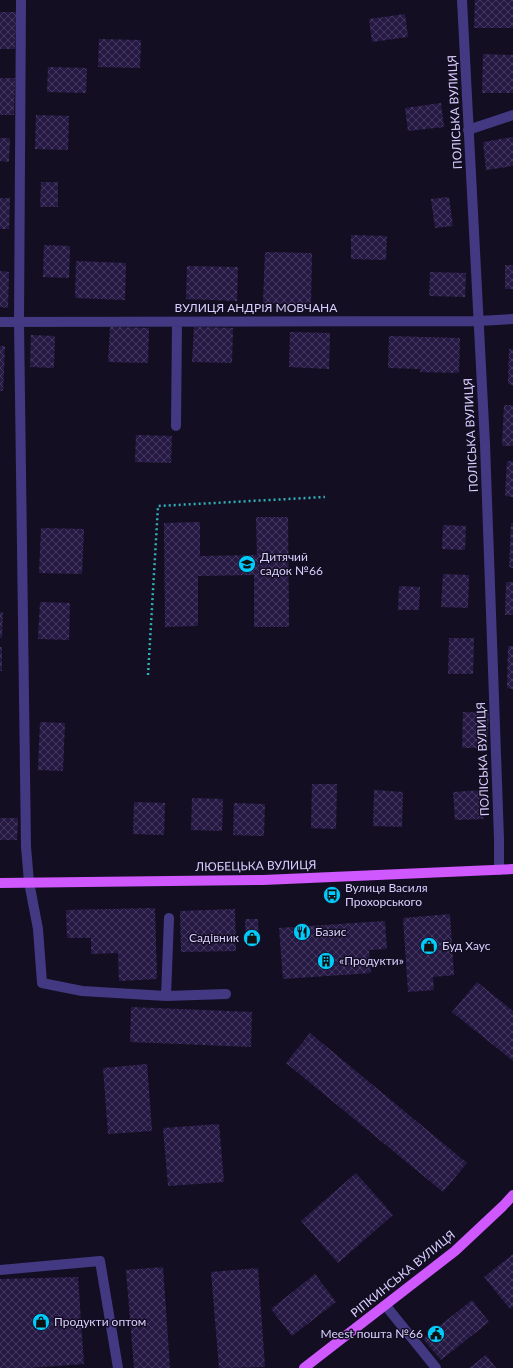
<svg xmlns="http://www.w3.org/2000/svg" width="513" height="1368" font-family="Lato,sans-serif">
  <defs>
    <pattern id="building-cross-hatch" width="8" height="8" patternUnits="userSpaceOnUse"><rect width="8" height="8" fill="#261a44"/><path d="M0 0l8 8M0 8l8-8" fill="none" stroke="#453a60"/></pattern>
  </defs>
  <rect width="100%" height="100%" fill="#140e23"/>
  <path fill="url(#building-cross-hatch)" d="M 475,0 L 513,0 L 513,28 L 474,28 Z
    M 0,12 L 16,12 L 15,49 L 0,49 Z
    M 405,14 L 408,37 L 372,42 L 369,19 Z
    M 99,39 L 141,40 L 140,68 L 98,67 Z
    M 483,54 L 513,55 L 513,93 L 482,93 Z
    M 48,67 L 87,68 L 86,93 L 47,92 Z
    M 0,78 L 15,78 L 14,115 L 0,115 Z
    M 441,103 L 444,127 L 408,131 L 405,108 Z
    M 36,115 L 69,116 L 68,150 L 35,149 Z
    M 513,137 L 513,166 L 486,170 L 483,142 Z
    M 0,138 L 10,138 L 9,162 L 0,161 Z
    M 41,182 L 58,182 L 58,207 L 40,207 Z
    M 449,197 L 453,226 L 435,228 L 431,199 Z
    M 0,198 L 10,198 L 9,229 L 0,229 Z
    M 351,235 L 387,236 L 386,260 L 351,259 Z
    M 44,245 L 70,246 L 69,278 L 43,277 Z
    M 265,252 L 312,253 L 311,305 L 263,303 Z
    M 76,261 L 126,263 L 125,300 L 75,298 Z
    M 505,265 L 513,265 L 513,289 L 505,289 Z
    M 187,266 L 238,267 L 237,301 L 186,299 Z
    M 0,271 L 9,272 L 8,308 L 0,307 Z
    M 430,272 L 466,273 L 465,297 L 429,296 Z
    M 110,327 L 149,328 L 148,363 L 108,362 Z
    M 194,327 L 233,328 L 232,363 L 192,362 Z
    M 290,332 L 330,333 L 329,369 L 289,367 Z
    M 31,335 L 55,336 L 54,368 L 30,367 Z
    M 389,336 L 460,338 L 459,373 L 420,372 L 420,369 L 388,368 Z
    M 0,346 L 5,346 L 3,391 L 0,391 Z
    M 509,349 L 513,349 L 513,385 L 508,384 Z
    M 504,405 L 513,405 L 513,446 L 502,446 Z
    M 136,435 L 172,436 L 171,463 L 135,462 Z
    M 507,461 L 513,461 L 513,497 L 505,496 Z
    M 256,517 L 288,517 L 289,627 L 254,627 L 254,575 L 198,576 L 198,626 L 165,627 L 164,523 L 200,522 L 200,556 L 257,555 Z
    M 511,523 L 513,523 L 513,568 L 509,567 Z
    M 443,525 L 466,526 L 465,550 L 442,549 Z
    M 41,528 L 84,529 L 82,574 L 39,573 Z
    M 443,574 L 469,575 L 468,608 L 441,607 Z
    M 506,582 L 513,582 L 513,615 L 505,615 Z
    M 399,586 L 420,587 L 419,610 L 398,610 Z
    M 40,602 L 70,603 L 69,640 L 38,639 Z
    M 0,612 L 3,612 L 2,638 L 0,638 Z
    M 449,638 L 474,638 L 473,674 L 448,674 Z
    M 508,646 L 513,646 L 513,689 L 507,688 Z
    M 0,647 L 2,647 L 2,671 L 0,671 Z
    M 463,712 L 489,713 L 487,748 L 462,748 Z
    M 40,722 L 65,723 L 63,771 L 38,770 Z
    M 312,784 L 337,784 L 336,829 L 311,828 Z
    M 374,790 L 403,792 L 402,827 L 373,826 Z
    M 483,790 L 484,819 L 455,820 L 453,792 Z
    M 192,798 L 223,799 L 222,831 L 191,830 Z
    M 134,802 L 165,803 L 164,835 L 133,834 Z
    M 234,803 L 265,804 L 264,836 L 233,835 Z
    M 0,818 L 18,818 L 17,840 L 0,840 Z
    M 155,908 L 157,979 L 119,981 L 118,953 L 91,954 L 91,938 L 67,938 L 66,910 Z
    M 235,909 L 236,951 L 181,952 L 180,911 Z
    M 450,914 L 454,975 L 433,977 L 434,990 L 408,992 L 403,918 Z
    M 245,919 L 258,919 L 259,944 L 246,945 Z
    M 385,921 L 387,949 L 369,950 L 371,973 L 283,979 L 279,928 Z
    M 477,982 L 513,1011 L 513,1061 L 452,1012 Z
    M 131,1007 L 252,1012 L 251,1047 L 130,1042 Z
    M 310,1033 L 467,1163 L 443,1192 L 286,1063 Z
    M 147,1064 L 152,1131 L 108,1134 L 103,1068 Z
    M 219,1124 L 224,1182 L 168,1186 L 163,1128 Z
    M 356,1173 L 393,1215 L 338,1263 L 301,1221 Z
    M 513,1254 L 513,1307 L 510,1309 L 484,1277 Z
    M 163,1267 L 170,1368 L 134,1368 L 126,1270 Z
    M 258,1268 L 265,1367 L 219,1368 L 211,1272 Z
    M 315,1274 L 336,1302 L 292,1336 L 271,1309 Z
    M 78,1277 L 84,1364 L 28,1368 L 0,1368 L 0,1279 Z
    M 472,1300 L 489,1322 L 441,1360 L 423,1339 Z
    M 486,1355 L 496,1368 L 469,1368 Z"/>
  <g fill="none" stroke-linecap="round" stroke-linejoin="round">
    <path stroke="#2fb1b5" stroke-width="2.5" stroke-dasharray="2 3" stroke-linecap="butt" d="M 148,675 L 158,506 L 325,497"/>
    <path stroke="#423982" stroke-width="10" d="M 21,0 L 19,322 L 26,847 L 29,882 L 38,929 L 42,983 L 82,991 L 166,996 L 226,994
      M 462,0 L 485,444 L 499,839 L 499,870
      M 468,130 L 513,115
      M 0,322 L 478,321 L 513,319
      M 176,426 L 177,322
      M 166,996 L 169,918
      M 0,1270 L 100,1261 L 118,1368
      M 386,1306 L 436,1368"/>
    <path stroke="#cf58fe" stroke-width="10" d="M 0,883 L 263,880 L 513,869
      M 304,1368 L 455,1251 L 503,1206 L 513,1195"/>
  </g>
  <defs>
    <symbol id="school-disc" viewBox="-11 -11 22 22"><circle r="9.5" fill="#01cbfa" stroke="#140e23"/><path d="M0-5L7-2L0 1L-7-2ZM-4 1L0 2.5L4 1V4Q0 6-4 4Z" fill="#111"/></symbol>
    <symbol id="bus-disc" viewBox="-11 -11 22 22"><circle r="9.5" fill="#01cbfa" stroke="#140e23"/><path d="M-5-6H5V4H4V6H2V4H-2V6H-4V4H-5ZM-3.5-4V0h7V-4ZM-3.5 1.2v1.5H-2V1.2ZM2 1.2v1.5H3.5V1.2Z" fill="#111"/></symbol>
    <symbol id="restaurant-disc" viewBox="-11 -11 22 22"><circle r="9.5" fill="#01cbfa" stroke="#140e23"/><path d="M-5-6h1v4h1v-4h1v4h1v-4h1v5L-1.5 .5V6h-2V.5L-5-1ZM5-6V6H3V1.5H1.5Q1.5-4 5-6Z" fill="#111"/></symbol>
    <symbol id="shop-disc" viewBox="-11 -11 22 22"><circle r="9.5" fill="#01cbfa" stroke="#140e23"/><path d="M-5-2.5h2.3a2.7 3.5 0 0 1 5.4 0H5L5.5 6h-11ZM-1.5-2.5h3a1.5 2.3 0 0 0-3 0Z" fill="#111"/></symbol>
    <symbol id="building-disc" viewBox="-11 -11 22 22"><circle r="9.5" fill="#01cbfa" stroke="#140e23"/><path d="M-4-6H4V6H1V3H-1V6H-4ZM-2.5-4.3h1.7v1.8h-1.7ZM.8-4.3h1.7v1.8H.8ZM-2.5-1h1.7V.8h-1.7ZM.8-1h1.7V.8H.8Z" fill="#111"/></symbol>
    <symbol id="civic-disc" viewBox="-11 -11 22 22"><circle r="9.5" fill="#01cbfa" stroke="#140e23"/><path d="M-.6-6.5H3V-4.5H.6V-3L4-1V1h2V6H-6V1h2V-1L-.6-3ZM-1.2 2.5V6h2.4V2.5Z" fill="#111"/></symbol>
  </defs>
  <g fill-rule="evenodd">
    <use href="#school-disc" x="237" y="554" width="20" height="20"/>
    <use href="#bus-disc" x="322" y="885" width="20" height="20"/>
    <use href="#restaurant-disc" x="292" y="922" width="20" height="20"/>
    <use href="#shop-disc" x="242" y="928" width="20" height="20"/>
    <use href="#shop-disc" x="419" y="936" width="20" height="20"/>
    <use href="#building-disc" x="316" y="951" width="20" height="20"/>
    <use href="#shop-disc" x="31" y="1312" width="20" height="20"/>
    <use href="#civic-disc" x="426" y="1324" width="20" height="20"/>
  </g>
  <g text-anchor="middle" stroke-width="3" stroke-linejoin="round" paint-order="stroke">
    <g font-size="12" fill="#dad0ff" stroke="#140e23">
      <text transform="translate(455 112) rotate(-93)" y="4">ПОЛІСЬКА ВУЛИЦЯ</text>
      <text x="256" y="312">ВУЛИЦЯ АНДРІЯ МОВЧАНА</text>
      <text transform="translate(471 435) rotate(-93)" y="4">ПОЛІСЬКА ВУЛИЦЯ</text>
      <text transform="translate(483 759) rotate(-92)" y="4">ПОЛІСЬКА ВУЛИЦЯ</text>
      <text transform="translate(256 866) rotate(-1)" y="4">ЛЮБЕЦЬКА ВУЛИЦЯ</text>
      <text transform="translate(403 1274) rotate(-39)" y="4">РІПКИНСЬКА ВУЛИЦЯ</text>
    </g>
    <g font-size="12" fill="#dad0ff" stroke="#140e23" text-anchor="start">
      <text x="260" y="561">Дитячий<tspan x="260" dy="14">садок №66</tspan></text>
      <text x="345" y="892">Вулиця Василя<tspan x="345" dy="14">Прохорського</tspan></text>
      <text x="315" y="936">Базис</text>
      <text x="239" y="942" text-anchor="end">Садівник</text>
      <text x="442" y="950">Буд Хаус</text>
      <text x="339" y="965">«Продукти»</text>
      <text x="54" y="1326">Продукти оптом</text>
      <text x="423" y="1338" text-anchor="end">Meest пошта №66</text>
    </g>
  </g>
</svg>
